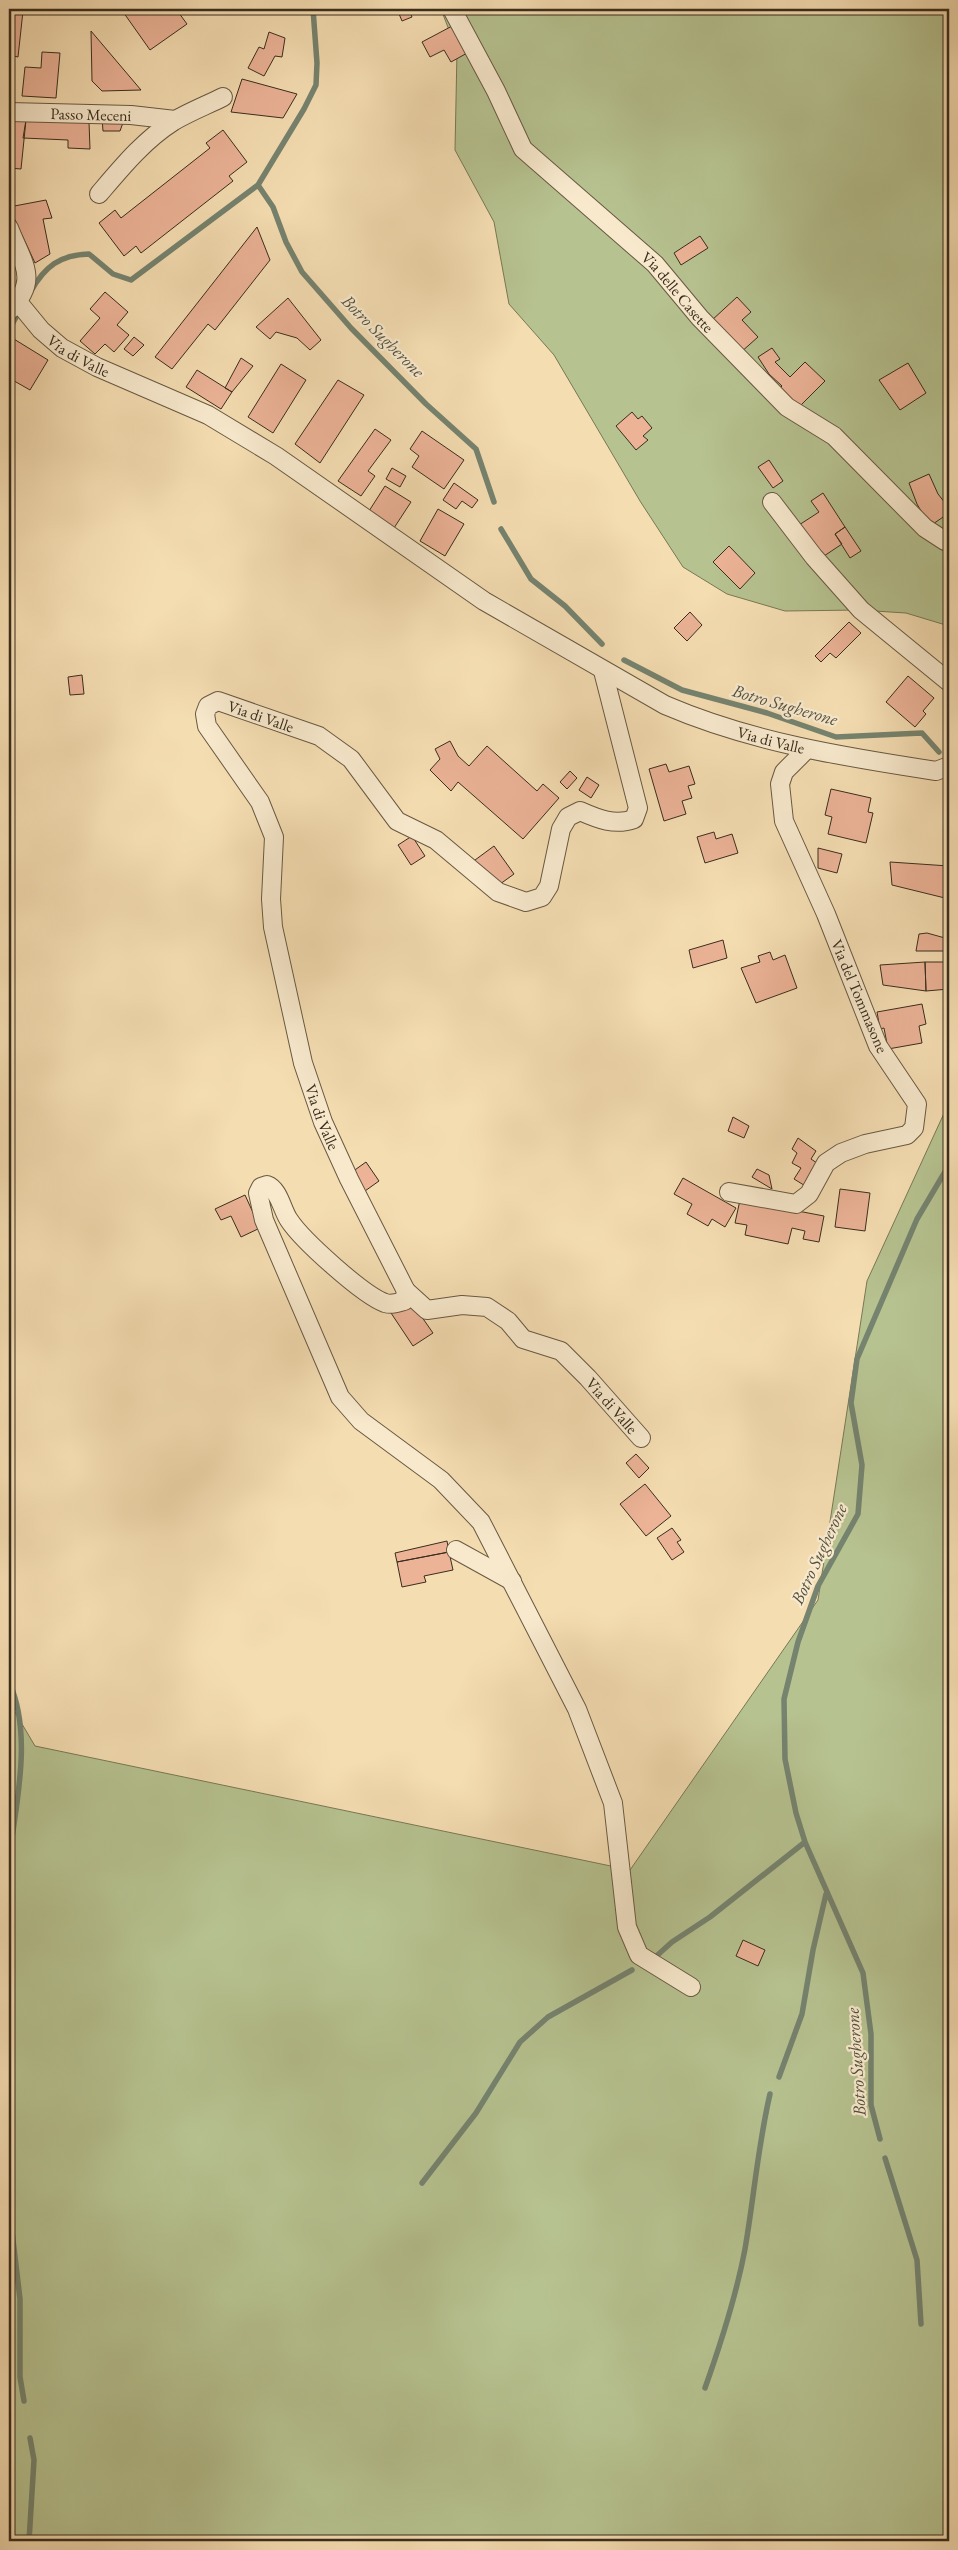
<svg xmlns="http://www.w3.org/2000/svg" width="958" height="2550" font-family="'EB Garamond',serif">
  <rect width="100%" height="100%" fill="#f5ddb2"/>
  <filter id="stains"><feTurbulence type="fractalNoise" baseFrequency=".004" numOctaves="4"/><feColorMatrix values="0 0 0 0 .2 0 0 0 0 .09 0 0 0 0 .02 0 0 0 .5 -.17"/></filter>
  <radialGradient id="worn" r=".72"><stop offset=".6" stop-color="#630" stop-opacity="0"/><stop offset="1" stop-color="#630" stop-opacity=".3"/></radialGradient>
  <path fill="#b6c290" stroke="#787856" d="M 441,9 L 949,9 L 949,626 L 906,613 L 859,610 L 785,611 L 727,594 L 683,567 L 640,501 L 554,355 L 509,304 L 494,222 L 455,150 L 457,51 Z
    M 949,1106 L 949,2541 L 9,2541 L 9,1702 L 35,1746 L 630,1870 L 818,1600 L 867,1281 L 946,1109 Z"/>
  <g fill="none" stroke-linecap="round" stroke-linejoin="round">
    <path stroke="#75836f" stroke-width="5.5" d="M 258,185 L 273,207 L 286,242 L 302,272 L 351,328 L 426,404 L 476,449 L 494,502
      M 31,291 C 45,266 60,255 89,254 L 113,274 L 131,280 L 258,185 L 304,109 L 316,85 L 317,63 L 313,9
      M 9,330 L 20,310
      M 501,529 L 531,579 L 565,606 L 602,644
      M 624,660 L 682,690 L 767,713 L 836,737 L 922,733 L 939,752
      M 9,1682 C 33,1734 16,1804 9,1859
      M 652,1960 L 672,1942 L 710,1917 L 805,1842
      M 779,2077 L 802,2014 L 813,1950 L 826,1894
      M 880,2139 L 871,2105 L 871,2034 L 863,1973 L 805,1842 L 796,1813 L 785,1759 L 784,1699 L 798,1642 L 818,1586 L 858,1514 L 862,1465 L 851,1403 L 857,1359 L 917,1219 L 949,1165
      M 885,2158 L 917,2260 L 921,2324
      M 422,2183 L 476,2113 L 520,2042 L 548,2017 L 632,1970
      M 9,2206 L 20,2299 L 20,2377 L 24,2401
      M 705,2388 C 721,2343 736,2297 745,2249 C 754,2197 758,2145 770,2094
      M 29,2541 L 34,2460 L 30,2438"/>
  </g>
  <path fill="#ecb397" stroke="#392d1d" d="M 9,9 L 23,11 L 18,57 L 9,55 Z
    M 121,9 L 176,9 L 187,24 L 150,50 Z
    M 397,9 L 409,9 L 412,17 L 402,21 Z
    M 454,25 L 469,52 L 451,62 L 444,50 L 430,57 L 422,42 Z
    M 91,31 L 141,90 L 102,91 L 92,81 Z
    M 269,32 L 285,38 L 282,57 L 275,56 L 264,76 L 248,68 L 259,47 L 264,49 Z
    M 42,52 L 60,53 L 56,98 L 22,96 L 25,67 L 41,68 Z
    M 242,79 L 297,94 L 283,118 L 231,112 Z
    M 102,118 L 124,120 L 120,131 L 103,131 Z
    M 9,119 L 26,120 L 21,169 L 9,168 Z
    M 26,120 L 89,122 L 90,149 L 68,148 L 68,140 L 23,138 Z
    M 223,130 L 247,162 L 229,176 L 233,181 L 141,253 L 136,246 L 124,256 L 99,223 L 115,210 L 121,218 L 210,148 L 206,143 Z
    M 46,200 L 52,218 L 43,219 L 50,254 L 35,263 L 9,207 Z
    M 257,227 L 270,260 L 215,330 L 208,324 L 172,369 L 155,357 Z
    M 700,236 L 708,248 L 681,265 L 674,253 Z
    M 105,292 L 128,312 L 117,325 L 129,335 L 114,352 L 105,344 L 95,354 L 80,341 L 100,318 L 90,309 Z
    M 737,297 L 751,312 L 742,320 L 758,337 L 740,353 L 711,321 Z
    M 288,298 L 321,340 L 310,350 L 297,338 L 276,332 L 270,339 L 256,327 Z
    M 9,336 L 48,360 L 30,390 L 9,378 Z
    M 134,337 L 144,345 L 133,356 L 124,349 Z
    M 772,348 L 780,359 L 775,362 L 790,377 L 805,362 L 825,381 L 798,408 L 777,391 L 782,386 L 769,374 L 758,357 Z
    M 241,358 L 253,366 L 232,392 L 225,388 Z
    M 908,363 L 926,393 L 900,410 L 879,380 Z
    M 281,364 L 306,380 L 273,433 L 248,417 Z
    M 197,370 L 232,392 L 221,409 L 186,387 Z
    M 338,380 L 364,395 L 320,463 L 295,444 Z
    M 632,412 L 638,419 L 642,416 L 652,428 L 643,436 L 648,440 L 636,450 L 616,426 Z
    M 375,429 L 391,440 L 368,471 L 375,476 L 361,496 L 338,481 Z
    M 422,431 L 464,460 L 444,489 L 412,467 L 419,456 L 410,449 Z
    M 769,460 L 783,481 L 773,488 L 758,467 Z
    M 392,468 L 406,476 L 400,487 L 386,479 Z
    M 929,474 L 938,494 L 949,508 L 949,513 L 930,526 L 917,504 L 909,483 Z
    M 454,483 L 478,500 L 472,508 L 462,501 L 456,509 L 443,500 Z
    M 385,486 L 411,502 L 394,528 L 369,511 Z
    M 823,493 L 845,527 L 835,534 L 842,544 L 821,558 L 799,525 L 819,512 L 811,501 Z
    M 438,509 L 464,524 L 445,556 L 420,541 Z
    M 845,527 L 861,551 L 850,558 L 835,534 Z
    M 729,546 L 755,573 L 740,589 L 713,562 Z
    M 690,612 L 702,625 L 687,641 L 674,628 Z
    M 849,622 L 861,633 L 836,658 L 830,653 L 821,662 L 815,656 Z
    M 82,675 L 84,694 L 70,695 L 68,677 Z
    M 908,676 L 934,698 L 923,711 L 926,714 L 915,727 L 886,702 Z
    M 450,741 L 458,756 L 469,766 L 487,746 L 537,791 L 543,784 L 559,798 L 523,839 L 458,782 L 451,791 L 430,770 L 440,759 L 435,749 Z
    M 666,764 L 669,772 L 689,766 L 695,784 L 688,786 L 692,798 L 682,801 L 686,814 L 664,821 L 649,769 Z
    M 570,771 L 577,778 L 567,789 L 560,782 Z
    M 587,777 L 599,785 L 591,798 L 579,790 Z
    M 831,789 L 871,798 L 868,812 L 873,813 L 866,843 L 828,834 L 832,817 L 825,815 Z
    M 714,832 L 716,839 L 732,834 L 738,853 L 705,863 L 697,837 Z
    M 412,836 L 425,856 L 411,865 L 398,845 Z
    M 494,846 L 514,874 L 496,887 L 471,863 Z
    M 818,848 L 842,854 L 837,873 L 818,868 Z
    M 890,862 L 949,866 L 949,899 L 892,885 Z
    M 927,933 L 945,938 L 945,951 L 916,951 L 919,934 Z
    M 723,940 L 727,958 L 693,968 L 689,950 Z
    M 770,952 L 773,960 L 785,955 L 797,988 L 756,1003 L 741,968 L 760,962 L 758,956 Z
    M 925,962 L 926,991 L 883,985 L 880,965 Z
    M 925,962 L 947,962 L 949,966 L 949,989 L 926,991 Z
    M 922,1004 L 926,1024 L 919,1026 L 922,1043 L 888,1049 L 884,1028 L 880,1029 L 877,1012 Z
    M 733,1117 L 749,1126 L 744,1138 L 728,1131 Z
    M 798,1138 L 816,1151 L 811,1159 L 817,1163 L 811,1171 L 817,1175 L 807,1187 L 794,1179 L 801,1168 L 792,1163 L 797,1153 L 792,1149 Z
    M 366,1162 L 379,1181 L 365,1191 L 352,1172 Z
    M 757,1169 L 769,1175 L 772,1189 L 752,1177 Z
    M 683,1178 L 736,1208 L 725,1227 L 712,1219 L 708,1226 L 687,1214 L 692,1204 L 674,1194 Z
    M 840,1189 L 870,1193 L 865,1231 L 835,1227 Z
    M 245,1195 L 260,1228 L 241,1237 L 231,1216 L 221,1220 L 215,1209 Z
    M 740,1200 L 824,1216 L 819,1242 L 803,1239 L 805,1231 L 792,1228 L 788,1244 L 745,1235 L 747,1225 L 735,1223 Z
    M 410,1300 L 433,1333 L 413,1346 L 391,1313 Z
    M 636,1454 L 649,1468 L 639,1478 L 626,1463 Z
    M 645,1484 L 671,1516 L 646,1536 L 620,1504 Z
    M 672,1528 L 681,1540 L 677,1542 L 684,1552 L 672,1560 L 657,1538 Z
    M 447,1541 L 449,1552 L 397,1562 L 395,1553 Z
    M 449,1552 L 453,1570 L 424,1576 L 426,1582 L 402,1587 L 397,1562 Z
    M 743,1940 L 765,1950 L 758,1966 L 736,1956 Z"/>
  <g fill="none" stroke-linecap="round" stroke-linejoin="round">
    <defs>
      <g id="minor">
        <path id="s1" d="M 452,9 L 496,91 L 523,149 L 655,264 L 700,318 L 787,407 L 834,436 L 925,528 L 945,541"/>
        <path id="s2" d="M 9,112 L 131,115 L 175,120"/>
        <path d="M 99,194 C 122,167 144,140 174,121 C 189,112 207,105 223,97"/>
        <path d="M 9,228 C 23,264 40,280 9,311"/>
        <path id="s3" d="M 18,302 L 41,330 L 62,348 L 97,367 L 208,415 L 276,456 L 484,601 L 665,705 C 751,742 844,757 936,771 L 949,766"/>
        <path d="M 772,502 L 814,557 L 861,610 L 949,682"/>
        <path id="s4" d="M 603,671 L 638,808 L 634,819 C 615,826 598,819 580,811 L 568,817 L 561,829 L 549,886 L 542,897 L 526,902 L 498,892 L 436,840 L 397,821 L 351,759 L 319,736 L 218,701 L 208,706 L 205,714 L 207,726 L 260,802 L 274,837 L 271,899 L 273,927 L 303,1063 L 323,1122 L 349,1179 L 406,1291 L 404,1301 C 397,1303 392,1305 385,1303 C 363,1295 302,1240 289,1220 C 282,1210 279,1189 267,1185 L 261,1187 L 258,1193 L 264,1220 L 340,1397 L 361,1421 L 441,1480 L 481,1522 L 577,1709 L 613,1803 L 627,1927 L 639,1955 L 691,1987"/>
        <path d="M 729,1192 L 796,1204 L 809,1194 L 826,1163 L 841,1153 L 865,1144 L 907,1135 L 914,1128 L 917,1104 L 878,1046 L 826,914 L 784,821 L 780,784 L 784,772 L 806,750"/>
        <path id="s5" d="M 406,1291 L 427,1310 L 462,1305 L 487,1307 L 508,1321 L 523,1339 L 561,1351 L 588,1378 L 641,1438"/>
        <path d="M 456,1550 L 512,1581"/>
      </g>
    </defs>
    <use href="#minor" stroke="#685942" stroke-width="20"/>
    <use href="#minor" stroke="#f8e9cd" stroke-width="18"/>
  </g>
  <g text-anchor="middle" stroke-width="4.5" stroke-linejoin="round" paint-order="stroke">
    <g font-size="16" fill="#392d1d" stroke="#f8e9cd">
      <text dy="6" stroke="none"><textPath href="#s2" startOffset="82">Passo Meceni</textPath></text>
      <text dy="6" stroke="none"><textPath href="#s1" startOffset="368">Via delle Casette</textPath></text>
      <text dy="6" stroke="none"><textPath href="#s3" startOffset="82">Via di Valle</textPath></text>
      <text transform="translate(261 716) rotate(19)" y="6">Via di Valle</text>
      <text dy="6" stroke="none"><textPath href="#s3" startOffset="878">Via di Valle</textPath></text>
      <text transform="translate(860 996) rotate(67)" y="6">Via del Tommasone</text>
      <text dy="6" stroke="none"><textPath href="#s4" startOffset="1151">Via di Valle</textPath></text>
      <text dy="6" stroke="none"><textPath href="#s5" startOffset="252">Via di Valle</textPath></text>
    </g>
    <g font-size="18" font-style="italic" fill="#52513f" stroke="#f8e9cd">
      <text transform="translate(383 336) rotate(45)" y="6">Botro Sugherone</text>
      <text transform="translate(785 705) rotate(16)" y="6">Botro Sugherone</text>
      <text transform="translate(819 1554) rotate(-65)" y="6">Botro Sugherone</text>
      <text transform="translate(856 2062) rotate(-94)" y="6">Botro Sugherone</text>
    </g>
  </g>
  <rect width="958" height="2550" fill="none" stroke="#f5ddb2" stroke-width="30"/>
  <rect x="10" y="10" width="938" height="2530" fill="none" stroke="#392d1d" stroke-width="2.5"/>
  <rect x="15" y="15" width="928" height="2520" fill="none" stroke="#392d1d"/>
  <rect width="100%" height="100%" filter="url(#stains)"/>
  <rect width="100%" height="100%" fill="url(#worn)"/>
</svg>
